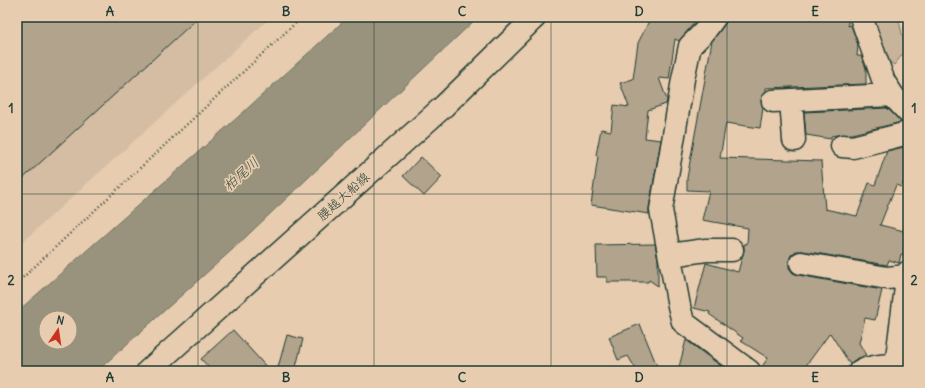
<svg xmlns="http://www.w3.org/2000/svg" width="925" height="388" font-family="Delius,'Klee One',sans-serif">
  <rect width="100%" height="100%" fill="#e8ccaf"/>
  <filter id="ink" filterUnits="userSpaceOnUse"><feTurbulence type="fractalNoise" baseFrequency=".025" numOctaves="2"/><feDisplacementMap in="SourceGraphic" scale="8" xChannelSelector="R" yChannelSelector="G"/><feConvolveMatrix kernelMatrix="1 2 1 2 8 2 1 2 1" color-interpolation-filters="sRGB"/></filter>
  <g filter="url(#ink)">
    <path fill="#d4bda2" d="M 17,17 L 271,17 L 17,247 Z"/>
    <path fill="#c7b49a" stroke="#737867" d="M 869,17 L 898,17 L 906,50 L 894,65 L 881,56 Z"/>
    <path fill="#99937e" stroke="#687160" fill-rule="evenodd" d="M 348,17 L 478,17 L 233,249 L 97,371 L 17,371 L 17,312 L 238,117 ZM 46,318 L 70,318 L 70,342 L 46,342 Z"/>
    <path fill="#b1a38c" stroke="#1f3d34" d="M 17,17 L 199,17 L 17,184 Z
      M 651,17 L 699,17 L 679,41 L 675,39 L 669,79 L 659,78 L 667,100 L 666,104 L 648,110 L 645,138 L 661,140 L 649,208 L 649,214 L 591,205 L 598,156 L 596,155 L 601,129 L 611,131 L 614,105 L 629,107 L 620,83 L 633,79 L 638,43 Z
      M 727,17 L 848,17 L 848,26 L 851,25 L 858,45 L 857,56 L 861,56 L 866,68 L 866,84 L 766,88 L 766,91 L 762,96 L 761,101 L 763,108 L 760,128 L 726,123 L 720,158 L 821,161 L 825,209 L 857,216 L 869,183 L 875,185 L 887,151 L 908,146 L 908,185 L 903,183 L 901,187 L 896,185 L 880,225 L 908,232 L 908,243 L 905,255 L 901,254 L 899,263 L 889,260 L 887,265 L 803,251 L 796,251 L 791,255 L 789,260 L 789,268 L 793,273 L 798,275 L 882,290 L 875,320 L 865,318 L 859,343 L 866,355 L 856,359 L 850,364 L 830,333 L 802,371 L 761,371 L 761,368 L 768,358 L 741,341 L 743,338 L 709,314 L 710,312 L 694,308 L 706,263 L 738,272 L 744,250 L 744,244 L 747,244 L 748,228 L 702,220 L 709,191 L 687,190 L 687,178 L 712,41 L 725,24 Z
      M 887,108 L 901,122 L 852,134 L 837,135 L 831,136 L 831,139 L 806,135 L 804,112 Z
      M 421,157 L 442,177 L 424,196 L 403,176 Z
      M 655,244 L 658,259 L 658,286 L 649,280 L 648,282 L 607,282 L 607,277 L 597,277 L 596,245 Z
      M 640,324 L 659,371 L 637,371 L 628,356 L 618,360 L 609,337 Z
      M 233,330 L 270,371 L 212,371 L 201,359 Z
      M 287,335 L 303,339 L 295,371 L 277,371 Z
      M 686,340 L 717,363 L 727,371 L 678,371 Z"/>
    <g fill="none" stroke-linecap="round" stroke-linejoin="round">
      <defs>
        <path id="minor" d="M 715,17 L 704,32 L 690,46 L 683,79 L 673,141 L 661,210 L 679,306 L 683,322 L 749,371
          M 861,17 L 884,82 L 894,97 L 908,112
          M 791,100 L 794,140
          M 773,101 L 892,95
          M 842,146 L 853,147 L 908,133
          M 670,255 L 706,250 L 732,250
          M 801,263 L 887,278 L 907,276
          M 896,365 L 908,272
          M 860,371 C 877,365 891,363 908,369"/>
        <path id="major" d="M 148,371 L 444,106 L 535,17"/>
      </defs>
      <use href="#minor" stroke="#1f3d34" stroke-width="25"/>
      <use href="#major" stroke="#1f3d34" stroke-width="25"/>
      <path stroke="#1f3d34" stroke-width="2.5" stroke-dasharray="1 3" stroke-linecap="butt" d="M 904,28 L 908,29
        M 17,283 L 302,17"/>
      <use href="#minor" stroke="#e8ccaf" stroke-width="22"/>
      <use href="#major" stroke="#e8ccaf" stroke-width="22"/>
    </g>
  </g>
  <path fill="none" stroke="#1f3d34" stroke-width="1" stroke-opacity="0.55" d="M 198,17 L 198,371M 374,17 L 374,371M 551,17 L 551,371M 727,17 L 727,371M 17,194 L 908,194"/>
  <g text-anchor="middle" stroke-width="3.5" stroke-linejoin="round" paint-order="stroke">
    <g font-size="13" fill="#1f3d34" stroke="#e8ccaf">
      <text transform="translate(343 196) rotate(-42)" y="5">腰越大船線</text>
    </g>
    <g font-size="14" font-style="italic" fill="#2b463b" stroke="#e8ccaf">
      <text transform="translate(241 174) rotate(-42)" y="5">柏尾川</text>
    </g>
  </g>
  <rect width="925" height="388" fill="none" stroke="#e8ccaf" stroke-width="44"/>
  <g transform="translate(58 330) rotate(13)"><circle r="19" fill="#e8ccaf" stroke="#98937e"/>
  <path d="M0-3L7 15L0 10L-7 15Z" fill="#c8321e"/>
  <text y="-6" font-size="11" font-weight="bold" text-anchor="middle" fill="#1f3d34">N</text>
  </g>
  <rect x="22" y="22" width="881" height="344" fill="none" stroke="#1f3d34" stroke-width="1.5"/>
  <g font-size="13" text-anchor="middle" font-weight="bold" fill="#1f3d34">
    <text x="110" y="16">A</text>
    <text x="286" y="16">B</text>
    <text x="462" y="16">C</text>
    <text x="639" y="16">D</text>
    <text x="815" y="16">E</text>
    <text x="11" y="113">1</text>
    <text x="914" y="113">1</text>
    <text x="11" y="285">2</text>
    <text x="914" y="285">2</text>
    <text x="110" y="382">A</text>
    <text x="286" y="382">B</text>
    <text x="462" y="382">C</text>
    <text x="639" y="382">D</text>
    <text x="815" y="382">E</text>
  </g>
</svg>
